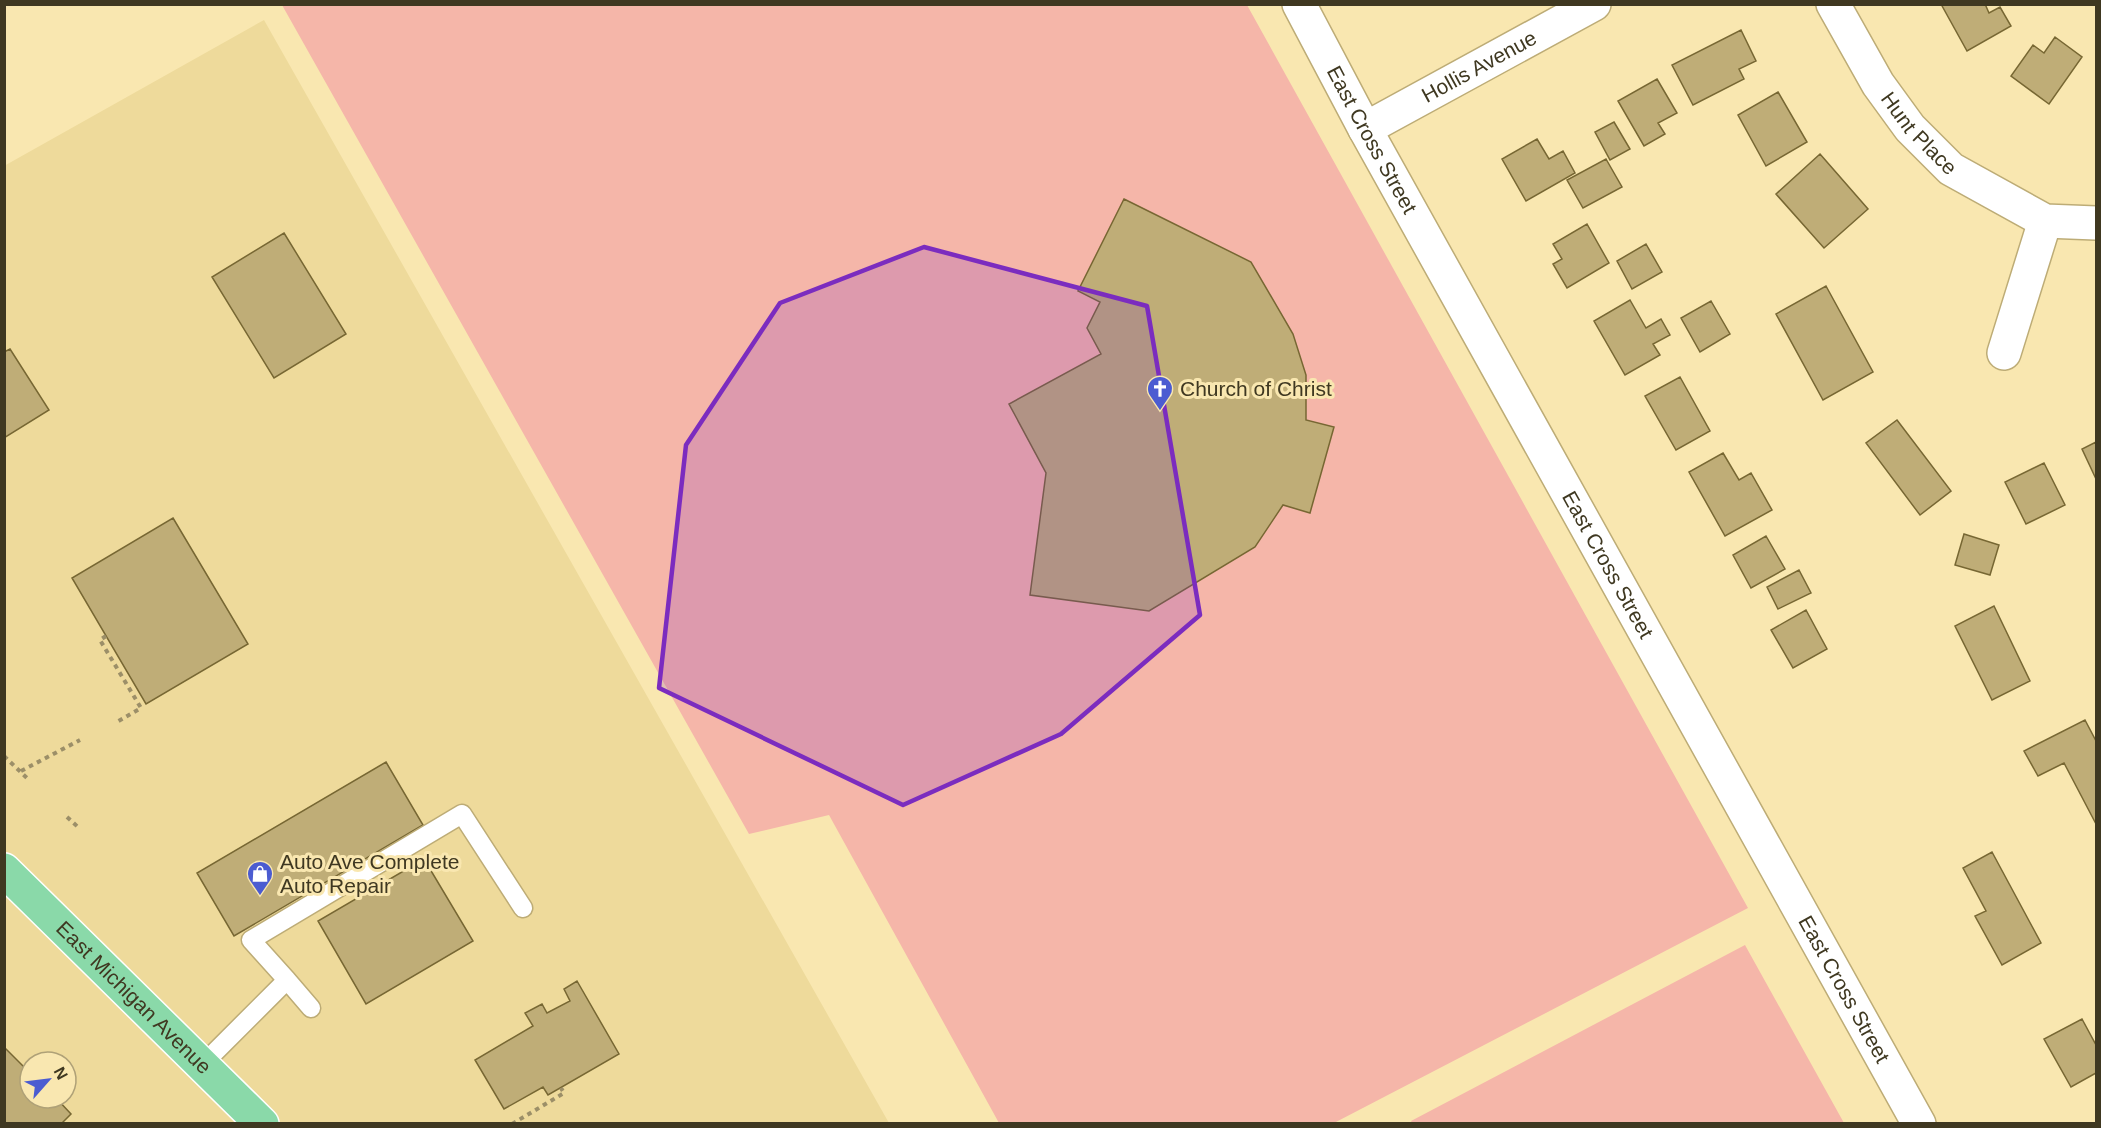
<svg xmlns="http://www.w3.org/2000/svg" width="2101" height="1128" font-family="Arial,sans-serif">
  <rect width="100%" height="100%" fill="#f9e7b0"/>
  <path fill="#eeda9b" fill-rule="evenodd" d="M 264,20 L 889,1123 L 5,1123 L 4,166 ZM 30,1062 L 66,1062 L 66,1098 L 30,1098 Z"/>
  <path fill="#f5b6a9" d="M 282,5 L 1247,5 L 1748,908 L 1334,1123 L 999,1123 L 829,815 L 749,834 Z
    M 1745,945 L 1844,1123 L 1412,1123 L 1411,1121 Z"/>
  <path fill="#bfad77" stroke="#776733" stroke-width="1.5" d="M 1941,4 L 1985,4 L 1989,13 L 2000,7 L 2011,26 L 1967,51 Z
    M 1741,30 L 1756,61 L 1739,69 L 1744,79 L 1693,105 L 1672,65 Z
    M 2055,37 L 2082,57 L 2049,104 L 2011,76 L 2033,45 L 2044,53 Z
    M 1657,79 L 1677,113 L 1658,123 L 1665,134 L 1644,146 L 1618,101 Z
    M 1778,92 L 1807,142 L 1766,166 L 1738,115 Z
    M 1614,122 L 1630,149 L 1610,160 L 1595,132 Z
    M 1537,139 L 1549,159 L 1563,151 L 1575,173 L 1526,201 L 1502,159 Z
    M 1820,154 L 1868,209 L 1824,248 L 1776,194 Z
    M 1606,159 L 1622,187 L 1583,208 L 1567,180 Z
    M 1124,199 L 1251,262 L 1293,334 L 1306,375 L 1306,420 L 1334,427 L 1310,513 L 1283,505 L 1255,547 L 1149,611 L 1030,595 L 1046,473 L 1009,404 L 1101,354 L 1087,328 L 1100,302 L 1078,291 Z
    M 1587,224 L 1609,263 L 1567,288 L 1553,264 L 1562,259 L 1553,244 Z
    M 284,233 L 346,334 L 274,378 L 212,277 Z
    M 1646,244 L 1662,272 L 1632,289 L 1617,261 Z
    M 1826,286 L 1873,372 L 1823,400 L 1776,314 Z
    M 1630,300 L 1646,328 L 1661,319 L 1670,335 L 1653,344 L 1660,355 L 1625,375 L 1594,321 Z
    M 1711,301 L 1730,334 L 1700,352 L 1681,318 Z
    M 10,349 L 49,410 L 4,438 L 4,352 Z
    M 1680,377 L 1710,431 L 1676,450 L 1645,396 Z
    M 1897,420 L 1951,491 L 1920,515 L 1866,443 Z
    M 2096,442 L 2096,479 L 2082,449 Z
    M 1723,453 L 1739,480 L 1751,473 L 1772,510 L 1725,536 L 1689,472 Z
    M 2044,463 L 2065,505 L 2026,524 L 2005,482 Z
    M 173,518 L 248,644 L 146,704 L 72,578 Z
    M 1964,534 L 1999,545 L 1990,575 L 1955,565 Z
    M 1766,536 L 1785,569 L 1751,588 L 1733,555 Z
    M 1799,570 L 1811,593 L 1778,609 L 1767,587 Z
    M 1994,606 L 2030,681 L 1992,700 L 1955,626 Z
    M 1806,610 L 1827,649 L 1793,668 L 1771,630 Z
    M 2085,720 L 2096,741 L 2096,824 L 2064,763 L 2038,776 L 2024,751 Z
    M 386,762 L 423,825 L 234,936 L 197,873 Z
    M 1992,852 L 2041,943 L 2002,965 L 1975,916 L 1986,911 L 1963,868 Z
    M 424,859 L 473,941 L 366,1004 L 318,921 Z
    M 577,981 L 619,1054 L 548,1095 L 543,1087 L 504,1109 L 475,1060 L 533,1026 L 525,1013 L 542,1004 L 547,1013 L 570,1001 L 564,989 Z
    M 2082,1019 L 2096,1045 L 2096,1073 L 2071,1087 L 2044,1039 Z
    M 4,1047 L 30,1073 L 30,1098 L 56,1098 L 71,1114 L 61,1124 L 4,1124 Z"/>
  <g fill="none" stroke-linecap="round" stroke-linejoin="round">
    <defs>
      <path id="lane" d="M 287,980 L 311,1008
        M 202,1065 L 287,980 L 251,940 L 462,814 L 523,908"/>
      <g id="street">
        <path id="s1" d="M 1833,4 L 1878,84 L 1910,128 L 1951,169 L 2045,221 L 2096,223"/>
        <path id="s2" d="M 1365,129 L 1594,4"/>
        <path d="M 2004,353 L 2045,221"/>
      </g>
      <g id="secondary">
        <path id="s3" d="M 1299,4 L 1365,129 L 1919,1124"/>
      </g>
      <g id="primary">
        <path id="s4" d="M 4,870 L 262,1124"/>
      </g>
    </defs>
    <use href="#lane" stroke="#bdac76" stroke-width="21"/>
    <use href="#street" stroke="#bdac76" stroke-width="36"/>
    <use href="#secondary" stroke="#bdac76" stroke-width="36"/>
    <use href="#primary" stroke="#fff" stroke-width="36"/>
    <path stroke="#9c8f68" stroke-width="4" stroke-dasharray="4.5 4.5" stroke-linecap="butt" d="M 106,636 L 100,640 L 141,708 L 115,723
      M 4,756 L 29,780
      M 21,771 L 80,740
      M 67,817 L 79,828
      M 512,1124 L 564,1093 L 561,1088"/>
    <use href="#lane" stroke="#fff" stroke-width="18"/>
    <use href="#street" stroke="#fff" stroke-width="33"/>
    <use href="#secondary" stroke="#fff" stroke-width="33"/>
    <use href="#primary" stroke="#8ad9a9" stroke-width="33"/>
  </g>
  <path fill="#7b2cbf" fill-opacity="0.2" stroke="#7b2cbf" stroke-width="4.5" stroke-linejoin="round" d="M 924,247 L 1147,306 L 1200,615 L 1061,734 L 903,805 L 659,688 L 686,445 L 780,303 Z"/>
  <defs>
    <symbol id="church-pin" viewBox="-11 -11 22 30"><path d="M0 17L-7.5 6A9.5 9.5 0 1 1 7.5 6Z" fill="#4b5cd1" stroke="#f9e7b0"/><path d="M-1.2-6h2.4v3.5h3.3v2.4h-3.3V6h-2.4V-.1h-3.3v-2.4h3.3Z" fill="#fff"/></symbol>
    <symbol id="shop-pin" viewBox="-11 -11 22 30"><path d="M0 17L-7.5 6A9.5 9.5 0 1 1 7.5 6Z" fill="#4b5cd1" stroke="#f9e7b0"/><path d="M-5-2.5h2.3a2.7 3.5 0 0 1 5.4 0H5L5.5 6h-11ZM-1.5-2.5h3a1.5 2.3 0 0 0-3 0Z" fill="#fff"/></symbol>
  </defs>
  <g fill-rule="evenodd">
    <use href="#church-pin" x="1145" y="374" width="30" height="40"/>
    <use href="#shop-pin" x="245" y="859" width="30" height="40"/>
  </g>
  <g text-anchor="middle" stroke-width="6" stroke-linejoin="round" paint-order="stroke">
    <g font-size="21" fill="#3f3821" stroke="#f9e7b0">
      <text dy="7" stroke="none"><textPath href="#s2" startOffset="130">Hollis Avenue</textPath></text>
      <text dy="7" stroke="none"><textPath href="#s1" startOffset="156">Hunt Place</textPath></text>
      <text dy="7" stroke="none"><textPath href="#s3" startOffset="154">East Cross Street</textPath></text>
      <text dy="7" stroke="none"><textPath href="#s3" startOffset="640">East Cross Street</textPath></text>
      <text dy="7" stroke="none"><textPath href="#s3" startOffset="1126">East Cross Street</textPath></text>
      <text dy="7" stroke="none"><textPath href="#s4" startOffset="182">East Michigan Avenue</textPath></text>
    </g>
    <g font-size="21" fill="#3f3821" stroke="#f9e7b0" text-anchor="start">
      <text x="1180" y="396">Church of Christ</text>
      <text x="280" y="869">Auto Ave Complete<tspan x="280" dy="24">Auto Repair</tspan></text>
    </g>
  </g>
  <rect width="2101" height="1128" fill="none" stroke="#3f3821" stroke-width="12"/>
  <g transform="translate(48 1080) rotate(62)"><circle r="28" fill="#f9e7b0" stroke="#afa177" stroke-width="1.5"/>
  <path d="M0-4.5L10 22L0 15L-10 22Z" fill="#4b5cd1"/>
  <text y="-9" font-size="16" font-weight="bold" text-anchor="middle" fill="#3f3821">N</text>
  </g>
</svg>
